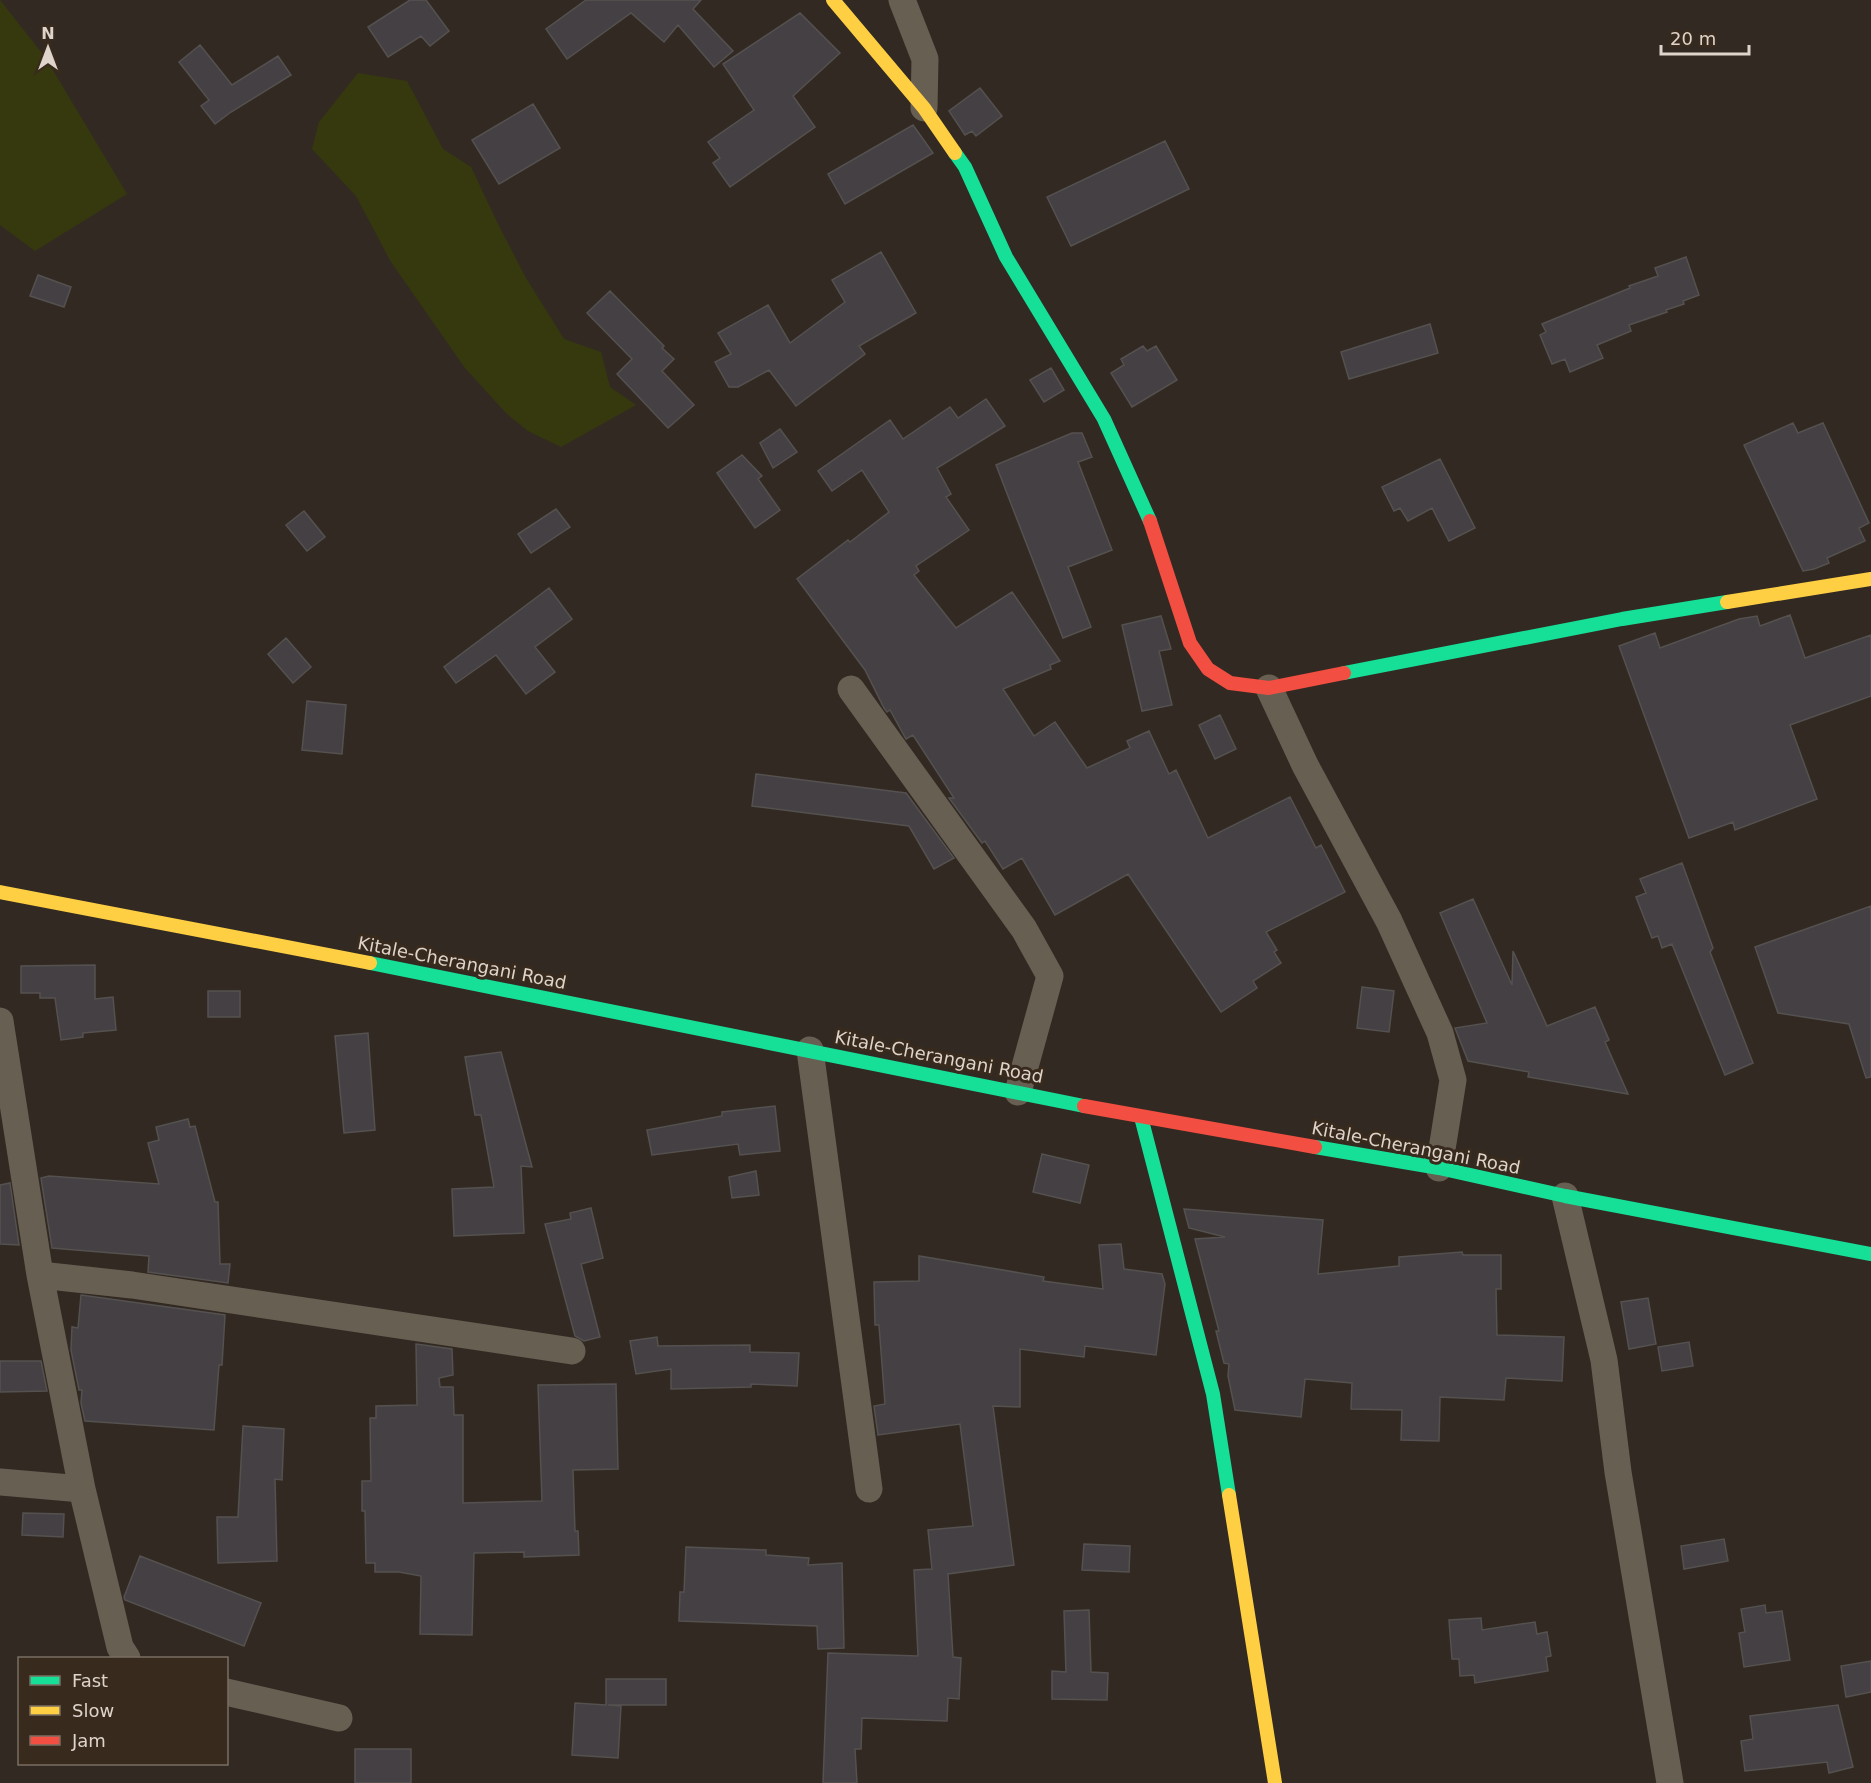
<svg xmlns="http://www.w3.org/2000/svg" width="1871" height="1783" font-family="'DejaVu Sans',sans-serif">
  <rect width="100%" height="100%" fill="#322a22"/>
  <path fill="#36390e" d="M 0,0 L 45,57 L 127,194 L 35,251 L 0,225 Z
    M 358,73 L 407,81 L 443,149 L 471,167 L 498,224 L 526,278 L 564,339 L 601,352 L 610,387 L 636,405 L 561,447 L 528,431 L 506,413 L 465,368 L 391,262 L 356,196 L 312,149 L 319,122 Z"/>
  <path fill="#444043" stroke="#555150" stroke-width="1.5" d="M 410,0 L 426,0 L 449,31 L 430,46 L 421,36 L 388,57 L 368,27 Z
    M 586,0 L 701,0 L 693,9 L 733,51 L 714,67 L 678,25 L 664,42 L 631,13 L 567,59 L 546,29 Z
    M 800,13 L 840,53 L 793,96 L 815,127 L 730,187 L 713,163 L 720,158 L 708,142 L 754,110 L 723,64 Z
    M 200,45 L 232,85 L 278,56 L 291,75 L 231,112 L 215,124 L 201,106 L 209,100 L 179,62 Z
    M 980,88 L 1002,116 L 976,136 L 972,131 L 965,135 L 949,111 Z
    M 533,104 L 560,148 L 499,184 L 472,140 Z
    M 913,125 L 933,153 L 845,204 L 828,174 Z
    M 1165,141 L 1189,189 L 1071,246 L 1047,197 Z
    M 881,252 L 916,313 L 859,346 L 865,354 L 796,406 L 769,370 L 738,387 L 729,387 L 715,362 L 731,354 L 718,333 L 768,305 L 790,343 L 845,302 L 832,280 Z
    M 1686,257 L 1699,295 L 1683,301 L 1684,304 L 1666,310 L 1667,312 L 1629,325 L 1631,331 L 1597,345 L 1603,358 L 1570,372 L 1565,359 L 1552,364 L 1540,335 L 1546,332 L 1542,324 L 1630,288 L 1629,286 L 1658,276 L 1655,268 Z
    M 38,275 L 71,287 L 64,307 L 30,296 Z
    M 610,291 L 664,346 L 662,348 L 674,359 L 662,371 L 694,405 L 668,428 L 617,374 L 632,359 L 587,313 Z
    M 1430,324 L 1438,353 L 1349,379 L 1341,352 Z
    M 1143,346 L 1147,351 L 1156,346 L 1177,380 L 1132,407 L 1111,373 L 1124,365 L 1121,359 Z
    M 1051,368 L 1064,390 L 1044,402 L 1030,380 Z
    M 986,399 L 1005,426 L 937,468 L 951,494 L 946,497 L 969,530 L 916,566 L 919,571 L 914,575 L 956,628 L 1012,592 L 1060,661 L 1050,665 L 1051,669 L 1003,689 L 1034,736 L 1055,722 L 1087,768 L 1130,748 L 1127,741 L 1149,731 L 1169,774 L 1176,770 L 1208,838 L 1290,797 L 1316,848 L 1321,845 L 1345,892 L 1266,932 L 1277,950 L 1274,952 L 1281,963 L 1253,981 L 1257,988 L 1221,1012 L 1128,874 L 1055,915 L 1022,858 L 1003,869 L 985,841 L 982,843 L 949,798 L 954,798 L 913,735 L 906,739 L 890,710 L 887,712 L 884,708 L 865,670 L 797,579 L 848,540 L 850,542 L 889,512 L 862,470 L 832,491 L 818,471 L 890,420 L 903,439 L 950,407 L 958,418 Z
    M 1793,423 L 1798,433 L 1823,423 L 1869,523 L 1859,528 L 1865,541 L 1827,558 L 1829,563 L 1814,569 L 1803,571 L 1744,445 Z
    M 780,429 L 797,452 L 773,468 L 760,443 Z
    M 1072,433 L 1082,433 L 1092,457 L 1078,462 L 1112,550 L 1068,567 L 1091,627 L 1063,638 L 996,465 Z
    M 742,455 L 762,476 L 758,479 L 780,510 L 755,528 L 717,473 Z
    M 1440,459 L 1475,528 L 1449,541 L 1432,508 L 1408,521 L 1400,508 L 1394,511 L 1382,487 Z
    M 556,509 L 570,527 L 531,553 L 518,534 Z
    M 304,511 L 325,537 L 307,551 L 286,525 Z
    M 549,588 L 572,619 L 535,647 L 555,672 L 526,694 L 496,655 L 456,683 L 444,667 Z
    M 1790,615 L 1805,658 L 1871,635 L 1871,696 L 1790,725 L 1817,799 L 1735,830 L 1733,822 L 1689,838 L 1619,646 L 1655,633 L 1660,648 L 1739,619 L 1757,616 L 1760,626 Z
    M 1161,616 L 1171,649 L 1159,651 L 1172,705 L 1142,711 L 1122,625 Z
    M 286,638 L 311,667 L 293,683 L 268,654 Z
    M 307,701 L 346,705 L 342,754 L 302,750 Z
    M 1220,715 L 1236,749 L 1215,759 L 1199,725 Z
    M 756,774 L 906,793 L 954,858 L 934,869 L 909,826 L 752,806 Z
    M 1682,863 L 1713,948 L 1710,952 L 1753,1063 L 1725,1075 L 1672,944 L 1662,948 L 1658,936 L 1652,938 L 1636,897 L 1646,893 L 1640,879 Z
    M 1473,899 L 1512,985 L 1513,951 L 1547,1026 L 1595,1007 L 1609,1040 L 1605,1042 L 1628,1094 L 1528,1077 L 1529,1072 L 1468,1061 L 1455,1028 L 1487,1023 L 1440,913 Z
    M 1871,906 L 1871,1077 L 1866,1078 L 1849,1024 L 1778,1013 L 1755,947 Z
    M 95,965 L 95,999 L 113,997 L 116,1030 L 83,1033 L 83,1037 L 61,1040 L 55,998 L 40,998 L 40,993 L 21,993 L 21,966 Z
    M 1362,987 L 1394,991 L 1389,1032 L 1357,1028 Z
    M 208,991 L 240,991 L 240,1017 L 208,1017 Z
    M 368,1033 L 375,1130 L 344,1133 L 335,1036 Z
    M 501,1052 L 532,1167 L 521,1166 L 524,1233 L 454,1236 L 452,1189 L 494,1187 L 481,1115 L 475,1115 L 465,1057 Z
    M 775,1106 L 780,1151 L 740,1155 L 738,1144 L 652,1155 L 647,1130 L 722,1116 L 722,1112 Z
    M 188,1119 L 190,1127 L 195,1126 L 215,1202 L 218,1202 L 220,1264 L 230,1264 L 228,1283 L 148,1272 L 149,1256 L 52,1248 L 41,1178 L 49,1176 L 159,1184 L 148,1143 L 159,1140 L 156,1127 Z
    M 1042,1154 L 1089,1165 L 1080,1203 L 1033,1192 Z
    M 756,1171 L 759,1195 L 732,1198 L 729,1177 Z
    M 10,1183 L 19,1245 L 0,1244 L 0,1185 Z
    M 591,1208 L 603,1258 L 581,1264 L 600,1337 L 584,1341 L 575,1336 L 545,1224 L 571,1219 L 570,1213 Z
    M 1184,1209 L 1323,1220 L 1318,1274 L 1399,1266 L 1399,1257 L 1462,1252 L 1463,1255 L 1501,1255 L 1501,1289 L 1496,1289 L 1497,1335 L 1564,1337 L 1562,1381 L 1506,1378 L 1504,1400 L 1440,1397 L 1439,1441 L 1401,1440 L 1402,1410 L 1351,1409 L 1352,1383 L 1305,1379 L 1301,1417 L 1235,1410 L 1228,1376 L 1229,1364 L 1224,1363 L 1216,1331 L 1219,1331 L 1195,1239 L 1225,1237 L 1189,1228 Z
    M 1121,1244 L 1124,1269 L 1162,1274 L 1165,1284 L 1156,1355 L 1085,1346 L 1084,1357 L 1020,1349 L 1020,1407 L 993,1406 L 1014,1565 L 948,1574 L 953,1657 L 961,1658 L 959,1699 L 948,1698 L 947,1721 L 862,1718 L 861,1749 L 855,1749 L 857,1783 L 823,1783 L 828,1653 L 918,1656 L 914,1570 L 932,1569 L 928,1530 L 973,1526 L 960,1424 L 878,1435 L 874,1406 L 885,1404 L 879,1325 L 875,1325 L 874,1282 L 919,1281 L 919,1256 L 1044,1277 L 1043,1281 L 1103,1289 L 1099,1245 Z
    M 81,1295 L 225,1315 L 222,1365 L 219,1365 L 214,1430 L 85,1421 L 81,1403 L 82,1390 L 79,1390 L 71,1350 L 72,1327 L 78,1328 Z
    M 1648,1298 L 1656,1344 L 1629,1349 L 1621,1302 Z
    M 657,1337 L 658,1346 L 750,1345 L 750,1352 L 799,1353 L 797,1386 L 751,1384 L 751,1387 L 671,1389 L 671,1369 L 636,1374 L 630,1341 Z
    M 1689,1342 L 1693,1366 L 1662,1371 L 1658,1347 Z
    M 416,1344 L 452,1349 L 453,1375 L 439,1378 L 440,1387 L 453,1387 L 454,1415 L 463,1415 L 463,1503 L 542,1501 L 538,1385 L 616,1384 L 618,1469 L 573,1470 L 575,1531 L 578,1531 L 579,1555 L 524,1557 L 524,1552 L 474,1553 L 472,1635 L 420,1634 L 421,1576 L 399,1572 L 375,1572 L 375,1563 L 366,1563 L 365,1511 L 362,1511 L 362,1481 L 371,1481 L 370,1418 L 376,1418 L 376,1406 L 417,1405 Z
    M 0,1361 L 41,1361 L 47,1391 L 0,1392 Z
    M 243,1426 L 284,1429 L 282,1480 L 275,1479 L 277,1561 L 218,1563 L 217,1517 L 238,1517 Z
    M 23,1513 L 64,1514 L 63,1537 L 22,1535 Z
    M 1724,1539 L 1728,1561 L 1684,1569 L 1681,1546 Z
    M 1084,1544 L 1130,1546 L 1129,1572 L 1082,1570 Z
    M 686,1547 L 766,1550 L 766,1555 L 809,1558 L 808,1565 L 842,1563 L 844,1648 L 818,1649 L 817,1626 L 679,1621 L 680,1592 L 684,1592 Z
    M 140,1556 L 261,1603 L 244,1646 L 125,1600 L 124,1597 Z
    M 1765,1605 L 1766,1613 L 1782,1611 L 1790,1660 L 1744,1667 L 1739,1633 L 1745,1632 L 1741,1609 Z
    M 1089,1610 L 1091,1672 L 1108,1673 L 1107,1700 L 1052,1699 L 1052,1671 L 1066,1672 L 1064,1611 Z
    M 1481,1618 L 1482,1630 L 1535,1622 L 1537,1634 L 1547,1632 L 1551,1656 L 1546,1657 L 1548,1671 L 1475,1683 L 1474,1675 L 1460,1676 L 1459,1659 L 1452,1659 L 1449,1620 Z
    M 1871,1661 L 1871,1692 L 1846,1697 L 1841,1666 Z
    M 606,1679 L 666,1679 L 666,1705 L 608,1705 L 621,1706 L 618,1758 L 572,1755 L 575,1703 L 606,1705 Z
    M 1838,1705 L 1853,1767 L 1829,1773 L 1827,1762 L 1745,1771 L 1741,1741 L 1753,1739 L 1750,1716 Z
    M 355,1749 L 411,1749 L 411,1783 L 355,1783 Z"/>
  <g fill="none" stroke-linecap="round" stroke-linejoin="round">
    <path stroke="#685f53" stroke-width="27" d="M 902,0 L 925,59 L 924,108
      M 1269,688 L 1305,765 L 1389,921 L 1440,1033 L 1453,1080 L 1439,1168
      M 851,689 L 1024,929 L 1050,976 L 1018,1092
      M 0,1021 L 40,1275 L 82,1489 L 120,1647 L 127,1658
      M 810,1050 L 869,1489
      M 1565,1196 L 1604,1360 L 1618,1472 L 1670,1783
      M 40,1275 L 132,1285 L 572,1351
      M 0,1482 L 82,1489
      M 226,1692 L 339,1718"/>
    <path stroke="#16e098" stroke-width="14" d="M 955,153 L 965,167 L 1006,257 L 1104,419 L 1150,521
      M 1344,673 L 1622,619 L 1727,602
      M 370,963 L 1084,1106
      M 1141,1117 L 1213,1394 L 1229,1495
      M 1315,1147 L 1439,1168 L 1565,1196 L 1871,1254"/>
    <path stroke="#ffcf43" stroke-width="14" d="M 833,0 L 924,108 L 955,153
      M 1727,602 L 1871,579
      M 0,892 L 370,963
      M 1229,1495 L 1275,1783"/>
    <path stroke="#f24e42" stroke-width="14" d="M 1150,521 L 1190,643 L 1208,669 L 1230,683 L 1269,688 L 1344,673
      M 1084,1106 L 1315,1147"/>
  </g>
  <g text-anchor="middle" stroke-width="6" stroke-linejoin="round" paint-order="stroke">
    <g font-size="18" fill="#ded4cb" stroke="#382a1c">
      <text transform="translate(462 963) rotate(11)" y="6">Kitale-Cherangani Road</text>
      <text transform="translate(939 1057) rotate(11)" y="6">Kitale-Cherangani Road</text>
      <text transform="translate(1416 1148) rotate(11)" y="6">Kitale-Cherangani Road</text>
    </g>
  </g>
  <rect x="18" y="1657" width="210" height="108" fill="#382a1c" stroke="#7a6e62" stroke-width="1.5"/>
  <rect x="30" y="1676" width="30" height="9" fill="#16e098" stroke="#7a6e62" stroke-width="1.5"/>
  <text x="72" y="1687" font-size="18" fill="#ded4cb">Fast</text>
  <rect x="30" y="1706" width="30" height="9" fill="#ffcf43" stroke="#7a6e62" stroke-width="1.5"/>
  <text x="72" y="1717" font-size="18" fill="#ded4cb">Slow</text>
  <rect x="30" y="1736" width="30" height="9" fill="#f24e42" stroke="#7a6e62" stroke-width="1.5"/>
  <text x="72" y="1747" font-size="18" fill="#ded4cb">Jam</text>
  <g transform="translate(48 48)" stroke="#382a1c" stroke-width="4.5" paint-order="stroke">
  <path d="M0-4.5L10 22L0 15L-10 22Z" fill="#ded4cb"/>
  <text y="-9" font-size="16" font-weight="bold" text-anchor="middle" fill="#ded4cb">N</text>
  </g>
  <path d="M1661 45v9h88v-9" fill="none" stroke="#ded4cb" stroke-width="3"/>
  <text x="1670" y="45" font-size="18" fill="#ded4cb" stroke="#382a1c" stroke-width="4.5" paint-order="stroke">20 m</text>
</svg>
